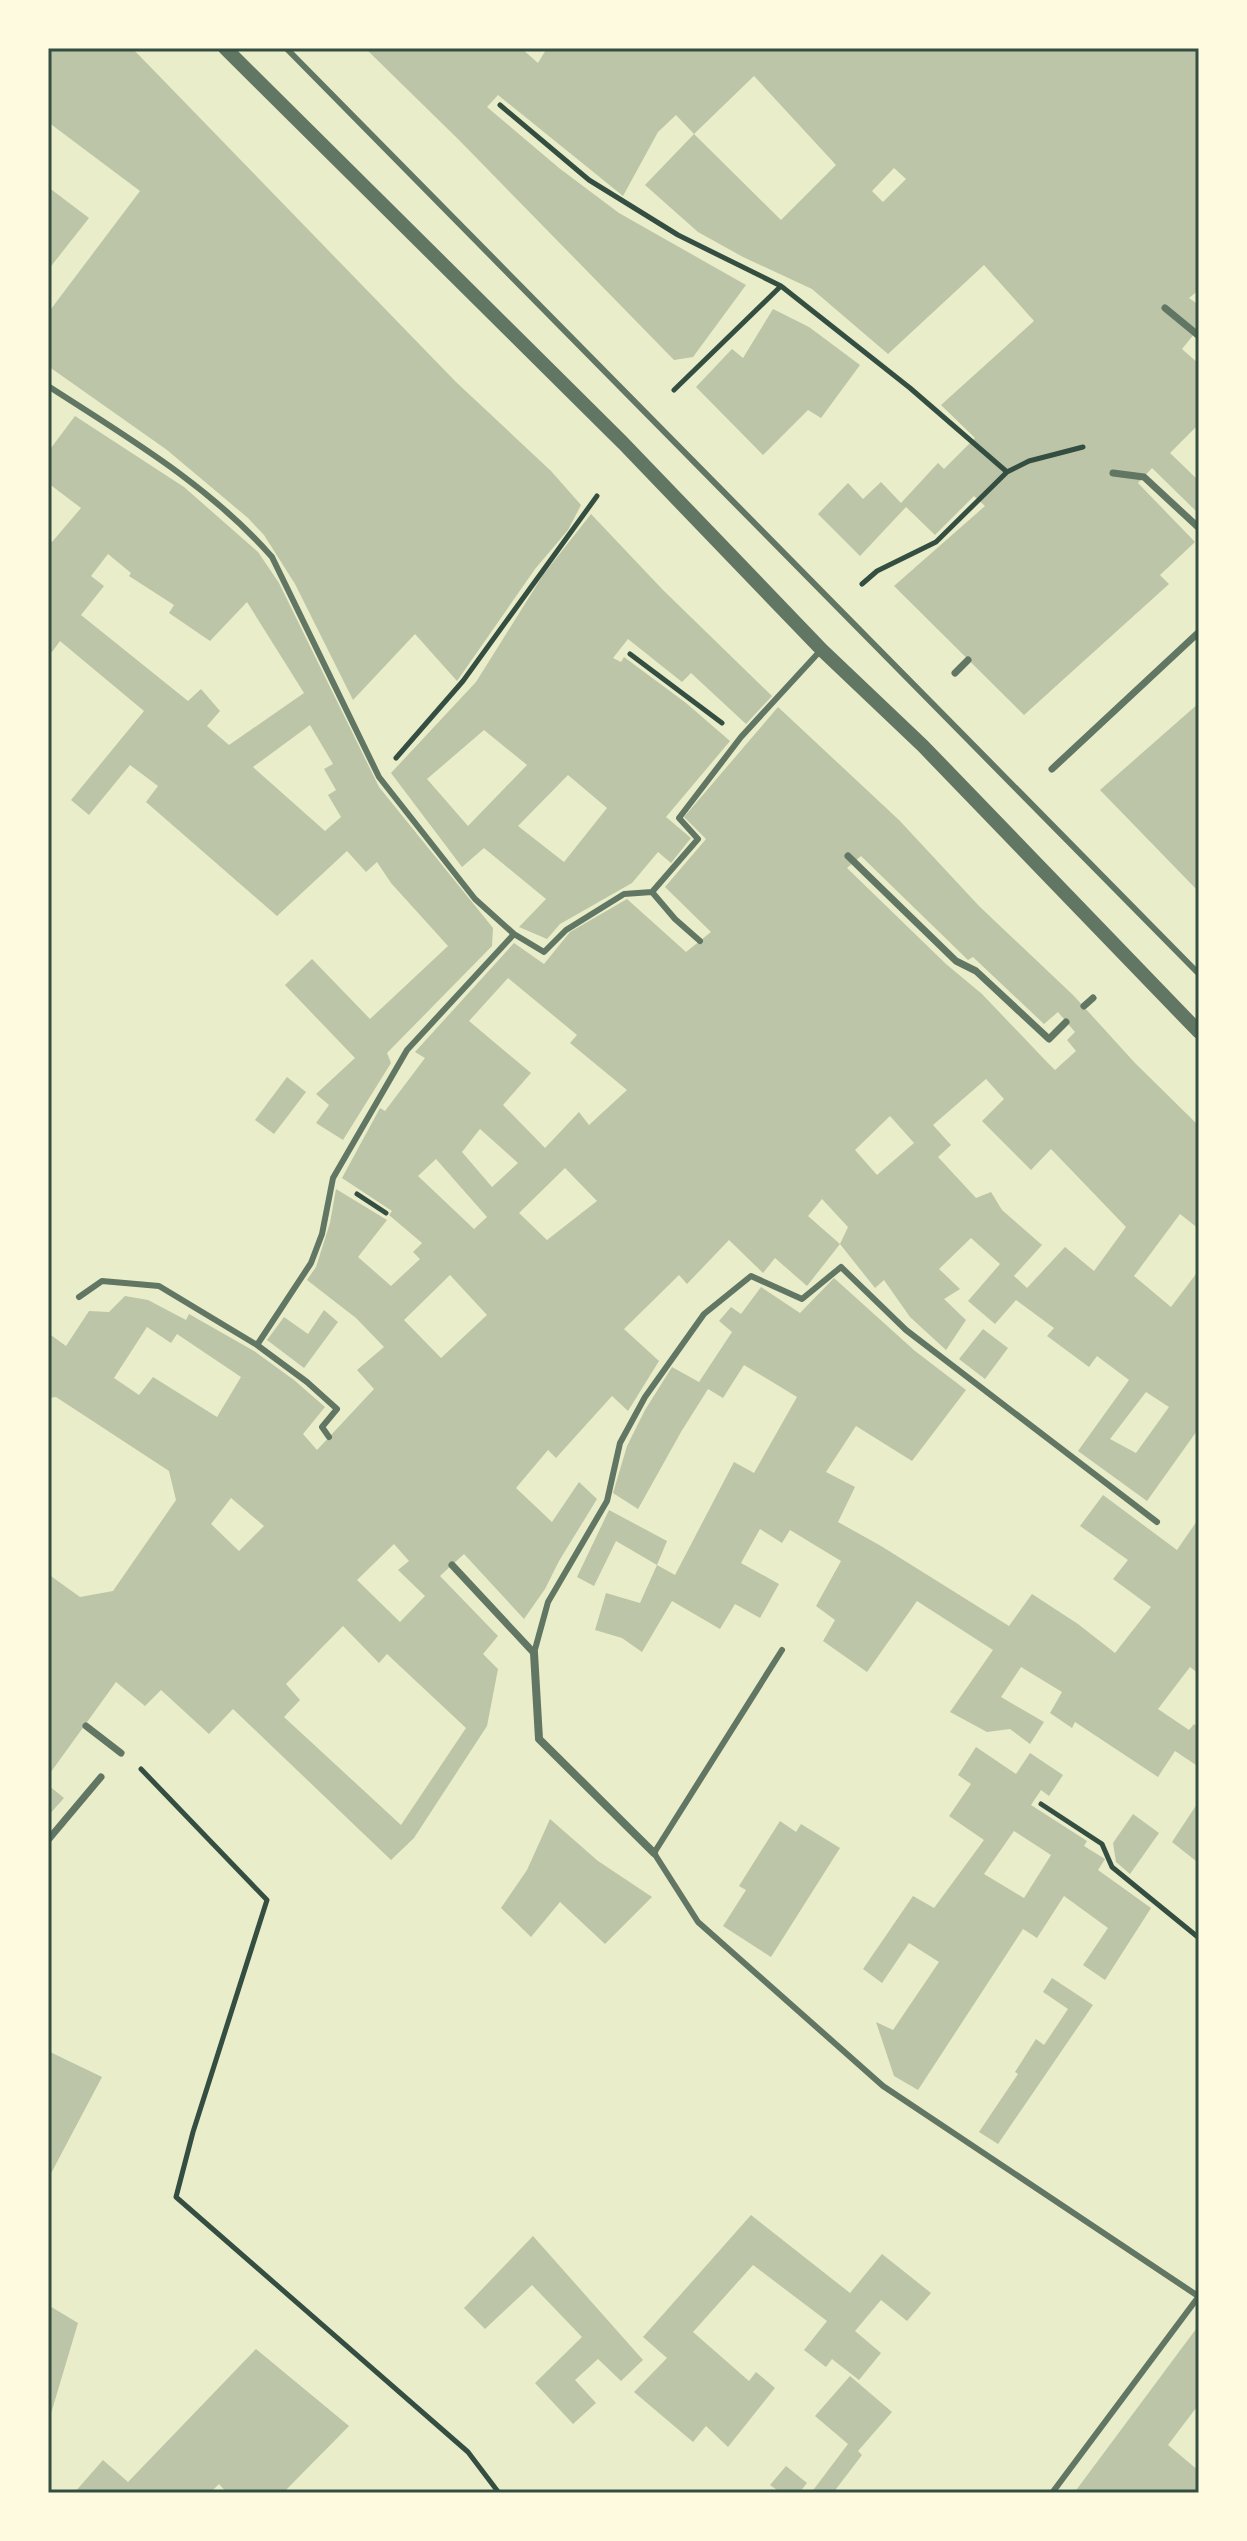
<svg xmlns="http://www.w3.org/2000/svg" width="1247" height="2541" font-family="'Titillium Web',sans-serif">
  <rect width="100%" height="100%" fill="#e9edc9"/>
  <path fill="#bcc5a7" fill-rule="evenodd" d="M 48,48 L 132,48 L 456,382 L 551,471 L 581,505 L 568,530 L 535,569 L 457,681 L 415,634 L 353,700 L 295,584 L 264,535 L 248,518 L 167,450 L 48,366 L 48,313 L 140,191 L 48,122 Z
    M 365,48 L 521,48 L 538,63 L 547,48 L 1199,48 L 1199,290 L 1189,298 L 1199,305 L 1199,328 L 1182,349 L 1199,364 L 1199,424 L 1170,453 L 1199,481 L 1199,514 L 1152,468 L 1138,483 L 1195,542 L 1160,575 L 1169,584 L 1024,715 L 894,586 L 985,506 L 974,496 L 935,535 L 906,507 L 860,556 L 818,514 L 848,483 L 863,499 L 881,482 L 901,503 L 938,463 L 944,469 L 975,438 L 941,405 L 1034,321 L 984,265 L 888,354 L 812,289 L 743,257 L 698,232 L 645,185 L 694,134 L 676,115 L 658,132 L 623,196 L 498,95 L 487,107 L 559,168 L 619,213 L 746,285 L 693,357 L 674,360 L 458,139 ZM 754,76 L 836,165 L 781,220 L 694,134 ZM 894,168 L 906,179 L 883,202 L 872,191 Z
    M 48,187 L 89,218 L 48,270 Z
    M 773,309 L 809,327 L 860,365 L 821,418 L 808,410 L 763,455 L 696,387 L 732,349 L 743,358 Z
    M 75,416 L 184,487 L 258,552 L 279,583 L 379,787 L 493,928 L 492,946 L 387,1053 L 391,1063 L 343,1140 L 316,1123 L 329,1105 L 316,1094 L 355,1058 L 285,985 L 312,959 L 370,1019 L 448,946 L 391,883 L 377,862 L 366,872 L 347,851 L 277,916 L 146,802 L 158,786 L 130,765 L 89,815 L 71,800 L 144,711 L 60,641 L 52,652 L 48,649 L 48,539 L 52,542 L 81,508 L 48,483 L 48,452 ZM 108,554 L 131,573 L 129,576 L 174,605 L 169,613 L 210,641 L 247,602 L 304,693 L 229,745 L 207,726 L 220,711 L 201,689 L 188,701 L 81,615 L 104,586 L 91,576 ZM 310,725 L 333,764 L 324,769 L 336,790 L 328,795 L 341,817 L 325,831 L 253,767 Z
    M 591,514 L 663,590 L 772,696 L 746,724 L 691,673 L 682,682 L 628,639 L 613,658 L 621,662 L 624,657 L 686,703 L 730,741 L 666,817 L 691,838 L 671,863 L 658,852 L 632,883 L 560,924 L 547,939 L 519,927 L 546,899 L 484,848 L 462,867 L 391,773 L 476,682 L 543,575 ZM 484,730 L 527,765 L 468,826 L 427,779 ZM 568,775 L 607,808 L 564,862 L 518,826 Z
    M 1199,703 L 1199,892 L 1100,790 Z
    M 778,707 L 899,820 L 979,906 L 1074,996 L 1135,1063 L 1199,1126 L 1199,1229 L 1180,1214 L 1134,1276 L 1171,1307 L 1199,1270 L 1199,1428 L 1147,1501 L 1078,1451 L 1129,1380 L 1097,1356 L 1089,1367 L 1047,1336 L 1054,1328 L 1016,1300 L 995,1324 L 968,1301 L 1000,1264 L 971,1238 L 939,1269 L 960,1289 L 944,1299 L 966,1320 L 946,1350 L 910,1317 L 884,1280 L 875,1288 L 840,1244 L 848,1227 L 822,1199 L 808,1216 L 840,1244 L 807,1286 L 775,1258 L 763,1273 L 729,1240 L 687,1284 L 679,1275 L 624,1329 L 659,1361 L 628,1411 L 612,1396 L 556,1458 L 548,1450 L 516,1488 L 552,1522 L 579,1482 L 597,1499 L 559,1561 L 545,1589 L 524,1619 L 464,1554 L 440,1576 L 498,1636 L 483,1654 L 498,1669 L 487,1726 L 414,1838 L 391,1860 L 233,1709 L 209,1734 L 161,1690 L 145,1706 L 116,1682 L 48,1776 L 48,1574 L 80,1597 L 113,1591 L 176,1500 L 169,1471 L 56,1397 L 48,1398 L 48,1333 L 66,1346 L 89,1311 L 109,1312 L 125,1296 L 148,1300 L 186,1320 L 189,1314 L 254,1351 L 294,1380 L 325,1407 L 303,1434 L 317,1450 L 374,1389 L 357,1370 L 384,1347 L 356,1318 L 307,1280 L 316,1267 L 330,1223 L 336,1189 L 387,1220 L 358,1257 L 391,1286 L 420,1259 L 413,1252 L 422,1243 L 389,1215 L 392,1211 L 342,1178 L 380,1108 L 385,1111 L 425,1058 L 415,1052 L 514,943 L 544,964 L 570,932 L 627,899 L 686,952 L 711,932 L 665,887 L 706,839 L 684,817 ZM 861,856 L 968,960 L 973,957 L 1044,1024 L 1058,1012 L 1075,1032 L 1067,1040 L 1076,1051 L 1055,1070 L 1045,1060 L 982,994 L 946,964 L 847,868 ZM 508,978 L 577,1035 L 570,1043 L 627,1090 L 589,1125 L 579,1112 L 545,1148 L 503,1105 L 531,1073 L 469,1021 ZM 986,1079 L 1004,1099 L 982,1121 L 1031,1170 L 1051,1149 L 1126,1227 L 1094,1271 L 1065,1247 L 1027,1288 L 1014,1276 L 1042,1245 L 1002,1210 L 991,1192 L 976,1198 L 938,1157 L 951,1145 L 933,1125 ZM 890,1116 L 914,1143 L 877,1175 L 855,1150 ZM 480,1129 L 518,1163 L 492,1187 L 462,1152 ZM 436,1159 L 487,1217 L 474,1229 L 418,1176 ZM 565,1168 L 597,1201 L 547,1240 L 519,1213 ZM 450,1275 L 487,1315 L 441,1358 L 404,1320 ZM 147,1327 L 171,1343 L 177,1334 L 241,1377 L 217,1417 L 153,1377 L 139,1395 L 114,1378 ZM 1146,1392 L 1169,1407 L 1136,1453 L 1110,1439 ZM 231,1498 L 264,1526 L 239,1551 L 211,1524 ZM 394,1544 L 409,1561 L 398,1570 L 425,1596 L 400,1622 L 357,1580 ZM 343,1626 L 379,1663 L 387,1654 L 466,1728 L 401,1825 L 284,1717 L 300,1700 L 286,1684 Z
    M 287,1077 L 306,1092 L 274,1134 L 255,1120 Z
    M 834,1278 L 915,1351 L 966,1390 L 912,1461 L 856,1426 L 826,1472 L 855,1487 L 838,1522 L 881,1546 L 1009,1626 L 1032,1594 L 1078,1624 L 1115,1653 L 1151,1607 L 1113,1579 L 1128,1560 L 1080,1526 L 1103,1495 L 1177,1550 L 1199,1518 L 1199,1674 L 1190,1667 L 1158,1709 L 1189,1730 L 1194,1724 L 1199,1728 L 1199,1767 L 1175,1751 L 1158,1777 L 1075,1722 L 1072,1728 L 1050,1713 L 1062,1692 L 1021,1667 L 1001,1697 L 1044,1722 L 1030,1744 L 1010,1729 L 987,1732 L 950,1712 L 993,1650 L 917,1601 L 867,1672 L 823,1641 L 835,1620 L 816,1606 L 841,1561 L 790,1530 L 782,1543 L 760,1529 L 741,1563 L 779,1584 L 760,1618 L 735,1604 L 720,1629 L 672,1601 L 642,1652 L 622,1638 L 595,1630 L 606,1593 L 640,1603 L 657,1565 L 675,1575 L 734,1462 L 754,1473 L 797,1397 L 744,1365 L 723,1398 L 708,1389 L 681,1432 L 638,1509 L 613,1493 L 627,1446 L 645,1410 L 672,1367 L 699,1382 L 732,1332 L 719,1321 L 731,1307 L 741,1314 L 761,1287 L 800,1313 Z
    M 324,1310 L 338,1322 L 304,1368 L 267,1340 L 284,1317 L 308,1334 Z
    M 983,1329 L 1008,1348 L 985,1379 L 959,1359 Z
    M 609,1510 L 667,1541 L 657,1565 L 616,1541 L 594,1586 L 577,1577 Z
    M 976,1747 L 1016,1774 L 1030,1753 L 1063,1775 L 1049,1796 L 1041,1790 L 1031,1805 L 1087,1841 L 1084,1846 L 1105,1859 L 1098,1870 L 1151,1908 L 1105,1980 L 1083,1965 L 1108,1928 L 1064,1896 L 1037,1938 L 1023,1929 L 918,2090 L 894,2076 L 876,2022 L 893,2030 L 939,1962 L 909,1943 L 882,1983 L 863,1969 L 913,1896 L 934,1908 L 984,1840 L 949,1816 L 971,1784 L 958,1775 ZM 1014,1831 L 1051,1855 L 1024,1898 L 984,1874 Z
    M 48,1785 L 64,1798 L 48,1816 Z
    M 1199,1801 L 1199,1855 L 1196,1861 L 1172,1842 Z
    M 1133,1814 L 1159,1833 L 1130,1874 L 1116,1862 L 1113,1843 Z
    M 550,1819 L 598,1861 L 652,1897 L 605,1944 L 560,1902 L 531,1937 L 501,1908 L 527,1870 Z
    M 780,1821 L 796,1832 L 801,1824 L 840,1848 L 771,1957 L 723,1926 L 746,1890 L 739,1886 Z
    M 1052,1978 L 1093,2005 L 998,2144 L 979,2132 L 1018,2074 L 1015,2072 L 1036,2039 L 1044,2045 L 1068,2009 L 1043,1992 Z
    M 48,2051 L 102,2077 L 48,2179 Z
    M 751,2215 L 850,2293 L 882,2254 L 931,2293 L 907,2321 L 881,2300 L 855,2331 L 881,2353 L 859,2380 L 832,2359 L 826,2367 L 804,2350 L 827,2321 L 753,2265 L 693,2332 L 749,2381 L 756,2372 L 775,2388 L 728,2447 L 706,2426 L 693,2442 L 634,2392 L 667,2358 L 643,2337 Z
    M 533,2236 L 643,2360 L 621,2381 L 598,2359 L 575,2380 L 596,2403 L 573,2424 L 535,2383 L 582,2337 L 532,2285 L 485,2329 L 464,2308 Z
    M 48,2305 L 78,2323 L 49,2420 L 48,2420 Z
    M 1199,2325 L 1199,2404 L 1168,2445 L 1199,2471 L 1199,2493 L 1074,2493 Z
    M 256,2349 L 349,2426 L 283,2493 L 227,2493 L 219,2484 L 210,2493 L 74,2493 L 103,2460 L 128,2482 Z
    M 850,2376 L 892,2412 L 858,2451 L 862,2455 L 833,2493 L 811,2493 L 848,2444 L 815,2416 Z
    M 786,2466 L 807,2483 L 799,2493 L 781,2493 L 770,2485 Z"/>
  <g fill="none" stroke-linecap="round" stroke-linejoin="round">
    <path stroke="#344e41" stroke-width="5" d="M 500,105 L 589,180 L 678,235 L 781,286 L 674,390
      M 781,286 L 910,388 L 1007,472 L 1029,461 L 1083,447
      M 862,584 L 877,571 L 936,542 L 1007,472
      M 630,654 L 722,723
      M 396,758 L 463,681 L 597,496
      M 357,1194 L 386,1213
      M 141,1769 L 267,1900 L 193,2132 L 176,2197 L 468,2452 L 499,2493
      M 1041,1804 L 1102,1844 L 1112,1867 L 1199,1938"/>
    <path stroke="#617663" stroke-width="6" d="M 286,48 L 1199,974
      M 48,386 C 127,437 209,485 272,557 L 379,777 L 475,899 L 514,934 L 544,952 L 566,930 L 624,894 L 652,892 L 698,839 L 679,818 L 741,737 L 821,650
      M 652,892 L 675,919 L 700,941
      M 79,1297 L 102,1281 L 159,1286 L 257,1345 L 307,1382 L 337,1409 L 322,1427 L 329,1437
      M 257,1345 L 311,1263 L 322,1234 L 333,1178 L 407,1050 L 514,934
      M 782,1650 L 654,1853 L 698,1922 L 883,2086 L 1198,2296
      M 534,1653 L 548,1602 L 607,1501 L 620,1443 L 645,1397 L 704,1314 L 751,1276 L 802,1299 L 841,1267 L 906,1330 L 1157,1522
      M 1052,2493 L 1199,2296"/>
    <path stroke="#617663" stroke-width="7" d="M 1165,308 L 1199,336
      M 1113,473 L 1144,477 L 1199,528
      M 955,673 L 968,660
      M 1052,769 L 1199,632
      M 848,856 L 956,961 L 976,971 L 1049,1039 L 1066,1022
      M 1084,1006 L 1093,998
      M 452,1565 L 534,1653
      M 86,1726 L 121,1753
      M 48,1840 L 101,1777"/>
    <path stroke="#617663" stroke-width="8" d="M 534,1653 L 539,1739 L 654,1853"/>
    <path stroke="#617663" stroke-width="14" d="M 225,48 L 623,443 L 822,650 L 923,746 L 1199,1032"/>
  </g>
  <rect width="1247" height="2541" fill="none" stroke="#fefae0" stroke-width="100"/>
  <rect x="50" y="50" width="1147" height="2441" fill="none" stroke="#344e41" stroke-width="3"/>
</svg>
